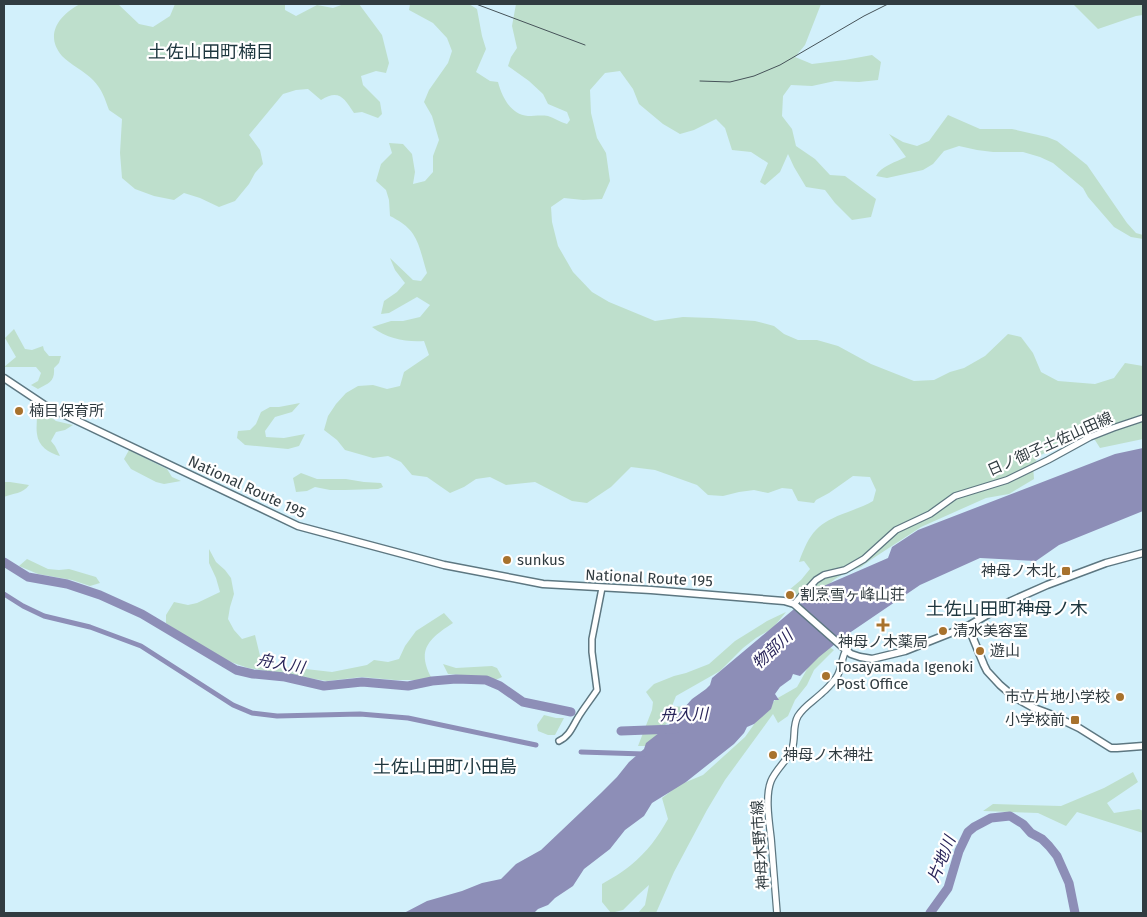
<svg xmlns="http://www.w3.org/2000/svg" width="1147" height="917" font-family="'Fira Sans','Noto Sans JP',sans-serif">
  <rect width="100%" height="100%" fill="#d2f0fb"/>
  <path fill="#bedfcc" d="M 80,4 L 118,4 L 139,24 L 153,27 L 170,16 L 175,4 L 285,4 L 285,10 L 296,16 L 317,5 L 333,8 L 344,4 L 359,4 L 382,35 L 389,63 L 386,73 L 376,71 L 361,76 L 363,85 L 380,102 L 382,114 L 378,118 L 362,112 L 354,113 C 344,98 339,89 321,100 L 308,89 L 296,90 L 283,94 L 249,135 L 260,150 L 263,164 L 255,173 L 249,184 L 235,201 L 219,207 L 200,198 L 184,193 L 174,200 L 154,196 L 135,189 L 122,178 L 120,153 L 122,119 L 109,110 C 105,99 102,89 93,80 C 84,71 71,65 62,56 C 44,35 59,15 80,4 Z
    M 410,4 L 469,4 L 477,9 L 482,36 L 486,49 L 476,72 L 490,81 L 498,82 C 502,97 511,115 528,116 C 534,116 541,115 548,116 C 554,118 560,122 567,124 L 570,120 L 567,112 L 548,104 L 543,94 L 529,81 L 508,66 L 511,57 L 517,48 L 512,26 L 516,4 L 821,4 L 805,45 L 795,57 L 812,64 L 845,60 L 872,55 L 881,62 L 878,80 L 859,82 L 835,81 L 812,86 L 791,85 L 783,96 L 782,116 L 792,129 L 796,146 L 815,159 L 830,175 L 845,176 L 876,199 L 871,217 L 852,220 L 835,203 L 825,190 L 806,187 L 794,167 L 788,154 L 780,172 L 765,185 L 760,182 L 768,163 L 751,152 L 732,150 L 725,128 L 716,119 L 694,130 L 680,134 L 663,124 L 639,104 L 633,89 L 620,71 L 605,73 L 590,90 L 591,113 L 597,138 L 606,153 L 610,181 L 602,199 L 583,200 L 564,198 L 551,207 L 552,222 L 558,246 L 573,272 L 592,292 L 609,302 L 655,321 L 683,317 L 712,318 L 755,321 L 774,326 L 784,334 L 798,340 L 817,340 L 838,346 L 871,364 L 914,381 L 934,380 L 950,372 L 964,368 L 985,356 L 1008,334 L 1021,337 L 1033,353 L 1041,372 L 1058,381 L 1095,384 L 1114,378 L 1125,363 L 1143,366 L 1143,439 L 1100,448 L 1093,437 L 1078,436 L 1039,456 L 1033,466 L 1034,479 L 1009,494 L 986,498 L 921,527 L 872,559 L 861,567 L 847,572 L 835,579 L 808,602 L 789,590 L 801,580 L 810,569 L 804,561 L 799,562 C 810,532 817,523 848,512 C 857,508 865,506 873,501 L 876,490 L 870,477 L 853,476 L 829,493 L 816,500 L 814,503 L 798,501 L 792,489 L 782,488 L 768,493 L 754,490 L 739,492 L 723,496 L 708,495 L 697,485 L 655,470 L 631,467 L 611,487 L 587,503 L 572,501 L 535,482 L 506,485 L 490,477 L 476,479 L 464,487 L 450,493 L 427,477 L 412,475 L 401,462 L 388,456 L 373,458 L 345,450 L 337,440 L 324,430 L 328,416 L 336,404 L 346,393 L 358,386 L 373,385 L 387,389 L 400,386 L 404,372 L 429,355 L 424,341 C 405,342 388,339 372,327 L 391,321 L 403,321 L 420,317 L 430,305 L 417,297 L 389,313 L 381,314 L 384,301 L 397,292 L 405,283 L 395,270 L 390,258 L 413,280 L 421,281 L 427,273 C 423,261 420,244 413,234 C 408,226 398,220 390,216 L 389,200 L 386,190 L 376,181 L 381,164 L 392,153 L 389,143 L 403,144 L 412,154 L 415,172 L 413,184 L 425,181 L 433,172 L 433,156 L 439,140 L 432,116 L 424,102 L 429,90 L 448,63 L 452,51 L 447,38 L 433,23 L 409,10 Z
    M 1073,4 L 1143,4 L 1143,15 L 1136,16 L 1098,29 Z
    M 948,115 L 980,129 L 1012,129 L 1047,137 L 1057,141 L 1087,165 L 1127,223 L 1136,233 L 1143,235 L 1143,239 L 1131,237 L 1114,227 L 1088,197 L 1083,188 L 1053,163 L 1040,157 L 1023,152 L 993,152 L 977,150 L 959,146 L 944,151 L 933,164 L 923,170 L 887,178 L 876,176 C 881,166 896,162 906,157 L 889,134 L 903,142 L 917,146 L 929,141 Z
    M 14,329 L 25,349 L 32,350 L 43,346 L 44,350 L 49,356 L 61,356 L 59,363 L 54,368 C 55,382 49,383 38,389 L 31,385 L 38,381 L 41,373 L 36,367 L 4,367 L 16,357 L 5,338 Z
    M 300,403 L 292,412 L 275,417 L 265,431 L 266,437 L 284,438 L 305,434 L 299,446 L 288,449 L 245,445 L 237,438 L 238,431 L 250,430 L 256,424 L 261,412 L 270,407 L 279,407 Z
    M 42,411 L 56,421 L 73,425 L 65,430 L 56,432 L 51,441 L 55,446 L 60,456 C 49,453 38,446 37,434 C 36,428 37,422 37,416 Z
    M 129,450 L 167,469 L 172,477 L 181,481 L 164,484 L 156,482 L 131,469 L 124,459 Z
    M 301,473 L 317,479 L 346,479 L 364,482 L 381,483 L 383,487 L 378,489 L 345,490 L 330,490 L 315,487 L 307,491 L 296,492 L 293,478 Z
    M 4,482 L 10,482 L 29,485 C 23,494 13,493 4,497 Z
    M 209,549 L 216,562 L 225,570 L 231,578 L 234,594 L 230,607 L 228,619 L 234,630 L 242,639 L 255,635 L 262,664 L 332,672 L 367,665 L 374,660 L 388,662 L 399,659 L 405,646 L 416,631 L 444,613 L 453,623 C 430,638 416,649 431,677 L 418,680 L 395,680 L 362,677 L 327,681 L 248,668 L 228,661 L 209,652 L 166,623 L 166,615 L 174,602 L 188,605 L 197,603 L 220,592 L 216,578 L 209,563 Z
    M 27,559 L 48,569 L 59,570 L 69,569 L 96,577 L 100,583 L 90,586 L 72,580 L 38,574 L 19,566 Z
    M 786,612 L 773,628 L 756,638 L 743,648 L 720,671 L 676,696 L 672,706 L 685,707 L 666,724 L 648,746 L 638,746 L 652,710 L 653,702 L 646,692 L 654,684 L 674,676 L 686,673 L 709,664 L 735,641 L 767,621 Z
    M 829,647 L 834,650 L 814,670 L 807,685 L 795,700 L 788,716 L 778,723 L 773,714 L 725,780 L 707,810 L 674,872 L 656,913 L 638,913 L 645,905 L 649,885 L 638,895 L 623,910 L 611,913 L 602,902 L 602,884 C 612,878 623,872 631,865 C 647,852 658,837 668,819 L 662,798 L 679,785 L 703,775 L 745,737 L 760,716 L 776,699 L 797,687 L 811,662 Z
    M 443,664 L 456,668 L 492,666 L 497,668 L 502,677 C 488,684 487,677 474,676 C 465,675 457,675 448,674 Z
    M 544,715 L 556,718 L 564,718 L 555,735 L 548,735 L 538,731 L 537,725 Z
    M 1133,772 L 1138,782 L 1107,803 L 1114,813 L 1139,809 L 1143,811 L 1143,833 L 1077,812 L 1066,826 L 1038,813 L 983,811 L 993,804 L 1061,806 L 1104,788 Z"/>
  <path fill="#8d8eb7" d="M 1143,448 L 1143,511 L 1059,545 L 1036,561 L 980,558 L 920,585 L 845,636 L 819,657 L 800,676 L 793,674 L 791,679 L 780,687 L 775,694 L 779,700 L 774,700 L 771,709 L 754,724 L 747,727 L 744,733 L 734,744 L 686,782 L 652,803 L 644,816 L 625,830 L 610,849 L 584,869 L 573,886 L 555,898 L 548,905 L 538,909 L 534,913 L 404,913 L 427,901 L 462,891 L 482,883 L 501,879 L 516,864 L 541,850 L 601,793 L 617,777 L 629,762 L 644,749 L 646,743 L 668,726 L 692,699 L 706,689 L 710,685 L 712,678 L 819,588 L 888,558 L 892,547 L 918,530 L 1115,454 Z"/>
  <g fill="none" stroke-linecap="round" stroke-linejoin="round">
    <path stroke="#8d8eb7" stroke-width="5" d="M 4,594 L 23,606 L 44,616 L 90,627 L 141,646 L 233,705 L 252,713 L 277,716 L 360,714 L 408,718 L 536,745
      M 581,752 L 644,754"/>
    <path stroke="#8d8eb7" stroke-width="9" d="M 4,562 L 28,577 L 67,584 L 100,595 L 142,614 L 236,670 L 253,674 L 285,677 L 324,686 L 362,682 L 408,686 L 432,681 L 456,679 L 486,680 L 500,686 L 523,702 L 571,712
      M 621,731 L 675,729
      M 930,913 L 948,888 L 959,851 L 968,832 L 974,827 L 991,818 L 1010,816 L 1023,824 L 1031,833 L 1042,839 L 1049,846 L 1057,856 L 1069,883 L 1075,913"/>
    <defs>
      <path id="tertiary" d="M 559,741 C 570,736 573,725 579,716 C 584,708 591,699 597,690 L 592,652 L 592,639 L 602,588"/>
      <path id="secondary" d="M 794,604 L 816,580 L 824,575 L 845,570 L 864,559 L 896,530 L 930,514 L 955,496 L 1007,480 L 1048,460 L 1090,437 L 1113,428 L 1143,418
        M 777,913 C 775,888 773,863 771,838 C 769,821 765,796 771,781 C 776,769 787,761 792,749 C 796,738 792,726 798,716 C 804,706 815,700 823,692 C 828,688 832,683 836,678 C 842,670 841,659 846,650"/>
      <path id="primary" d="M 968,626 L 984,665 L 987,671 L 1000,685 L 1014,697 L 1034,708 L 1050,714 L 1079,728 L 1111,748 L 1117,748 L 1143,746"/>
      <path id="trunk" d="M 4,378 L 46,406 L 298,526 L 444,565 L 543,584 L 651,590 L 784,601 L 794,604 L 846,650 L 851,654 L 860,657 L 872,659 L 905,651 L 968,626 L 1011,601 L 1047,585 L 1106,563 L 1143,553"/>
    </defs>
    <use href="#tertiary" stroke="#5d7781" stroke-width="8"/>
    <use href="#secondary" stroke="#5d7781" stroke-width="8"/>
    <use href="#primary" stroke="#5d7781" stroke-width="9"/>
    <use href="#trunk" stroke="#5d7781" stroke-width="9"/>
    <use href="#tertiary" stroke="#fff" stroke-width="5"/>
    <use href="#secondary" stroke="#fff" stroke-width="5.5"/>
    <use href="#primary" stroke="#fff" stroke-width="6"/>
    <use href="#trunk" stroke="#fff" stroke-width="6"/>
    <path stroke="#465359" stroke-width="1" d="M 476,4 L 585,45
      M 700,81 L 730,82 L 754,76 L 780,65 L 864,16 L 888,4"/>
  </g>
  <g fill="#a8722d" stroke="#fff" stroke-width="2">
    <circle cx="19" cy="411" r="5"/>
    <circle cx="507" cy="560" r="5"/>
    <rect x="1061" y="566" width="10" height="10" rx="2.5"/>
    <circle cx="790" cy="595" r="5"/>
    <path d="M880.5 617.5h5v5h5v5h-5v5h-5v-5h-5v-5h5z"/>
    <circle cx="943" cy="631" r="5"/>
    <circle cx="980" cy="651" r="5"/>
    <circle cx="826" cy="676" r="5"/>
    <circle cx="1120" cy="697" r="5"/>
    <rect x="1070" y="715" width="10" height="10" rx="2.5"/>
    <circle cx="773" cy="755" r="5"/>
  </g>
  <g text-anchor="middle" stroke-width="4.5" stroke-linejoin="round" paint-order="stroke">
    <g font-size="15" fill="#313c41" stroke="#fff" text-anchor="start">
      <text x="29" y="416">楠目保育所</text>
      <text x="517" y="565">sunkus</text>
      <text x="1056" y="576" text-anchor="end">神母ノ木北</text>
      <text x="800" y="600">割烹雪ヶ峰山荘</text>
      <text x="953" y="636">清水美容室</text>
      <text x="883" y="647" text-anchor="middle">神母ノ木薬局</text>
      <text x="990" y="656">遊山</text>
      <text x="836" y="672">Tosayamada Igenoki<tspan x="836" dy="17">Post Office</tspan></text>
      <text x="1110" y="702" text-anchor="end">市立片地小学校</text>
      <text x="1065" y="725" text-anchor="end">小学校前</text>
      <text x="783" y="760">神母ノ木神社</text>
    </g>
    <g font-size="15" fill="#313c41" stroke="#fff">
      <text transform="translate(1050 444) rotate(-24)" y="5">日ノ御子土佐山田線</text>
      <text transform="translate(247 487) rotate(25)" y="5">National Route 195</text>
      <text transform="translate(649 578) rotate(3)" y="5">National Route 195</text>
      <text transform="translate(760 845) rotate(-94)" y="5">神母木野市線</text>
    </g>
    <g font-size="16" font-style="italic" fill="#292559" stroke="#fff">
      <text transform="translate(772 649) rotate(-43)" y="6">物部川</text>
      <text transform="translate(281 663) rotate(10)" y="6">舟入川</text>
      <text transform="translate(684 714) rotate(-1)" y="6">舟入川</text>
      <text transform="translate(941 859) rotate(-68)" y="6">片地川</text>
    </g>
    <g font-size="18" fill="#1d363e" stroke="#fff">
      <text x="211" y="58">土佐山田町楠目</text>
      <text x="1007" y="615">土佐山田町神母ノ木</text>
      <text x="445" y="773">土佐山田町小田島</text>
    </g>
  </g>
  <rect width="1147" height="917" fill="none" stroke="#313c41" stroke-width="10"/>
</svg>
